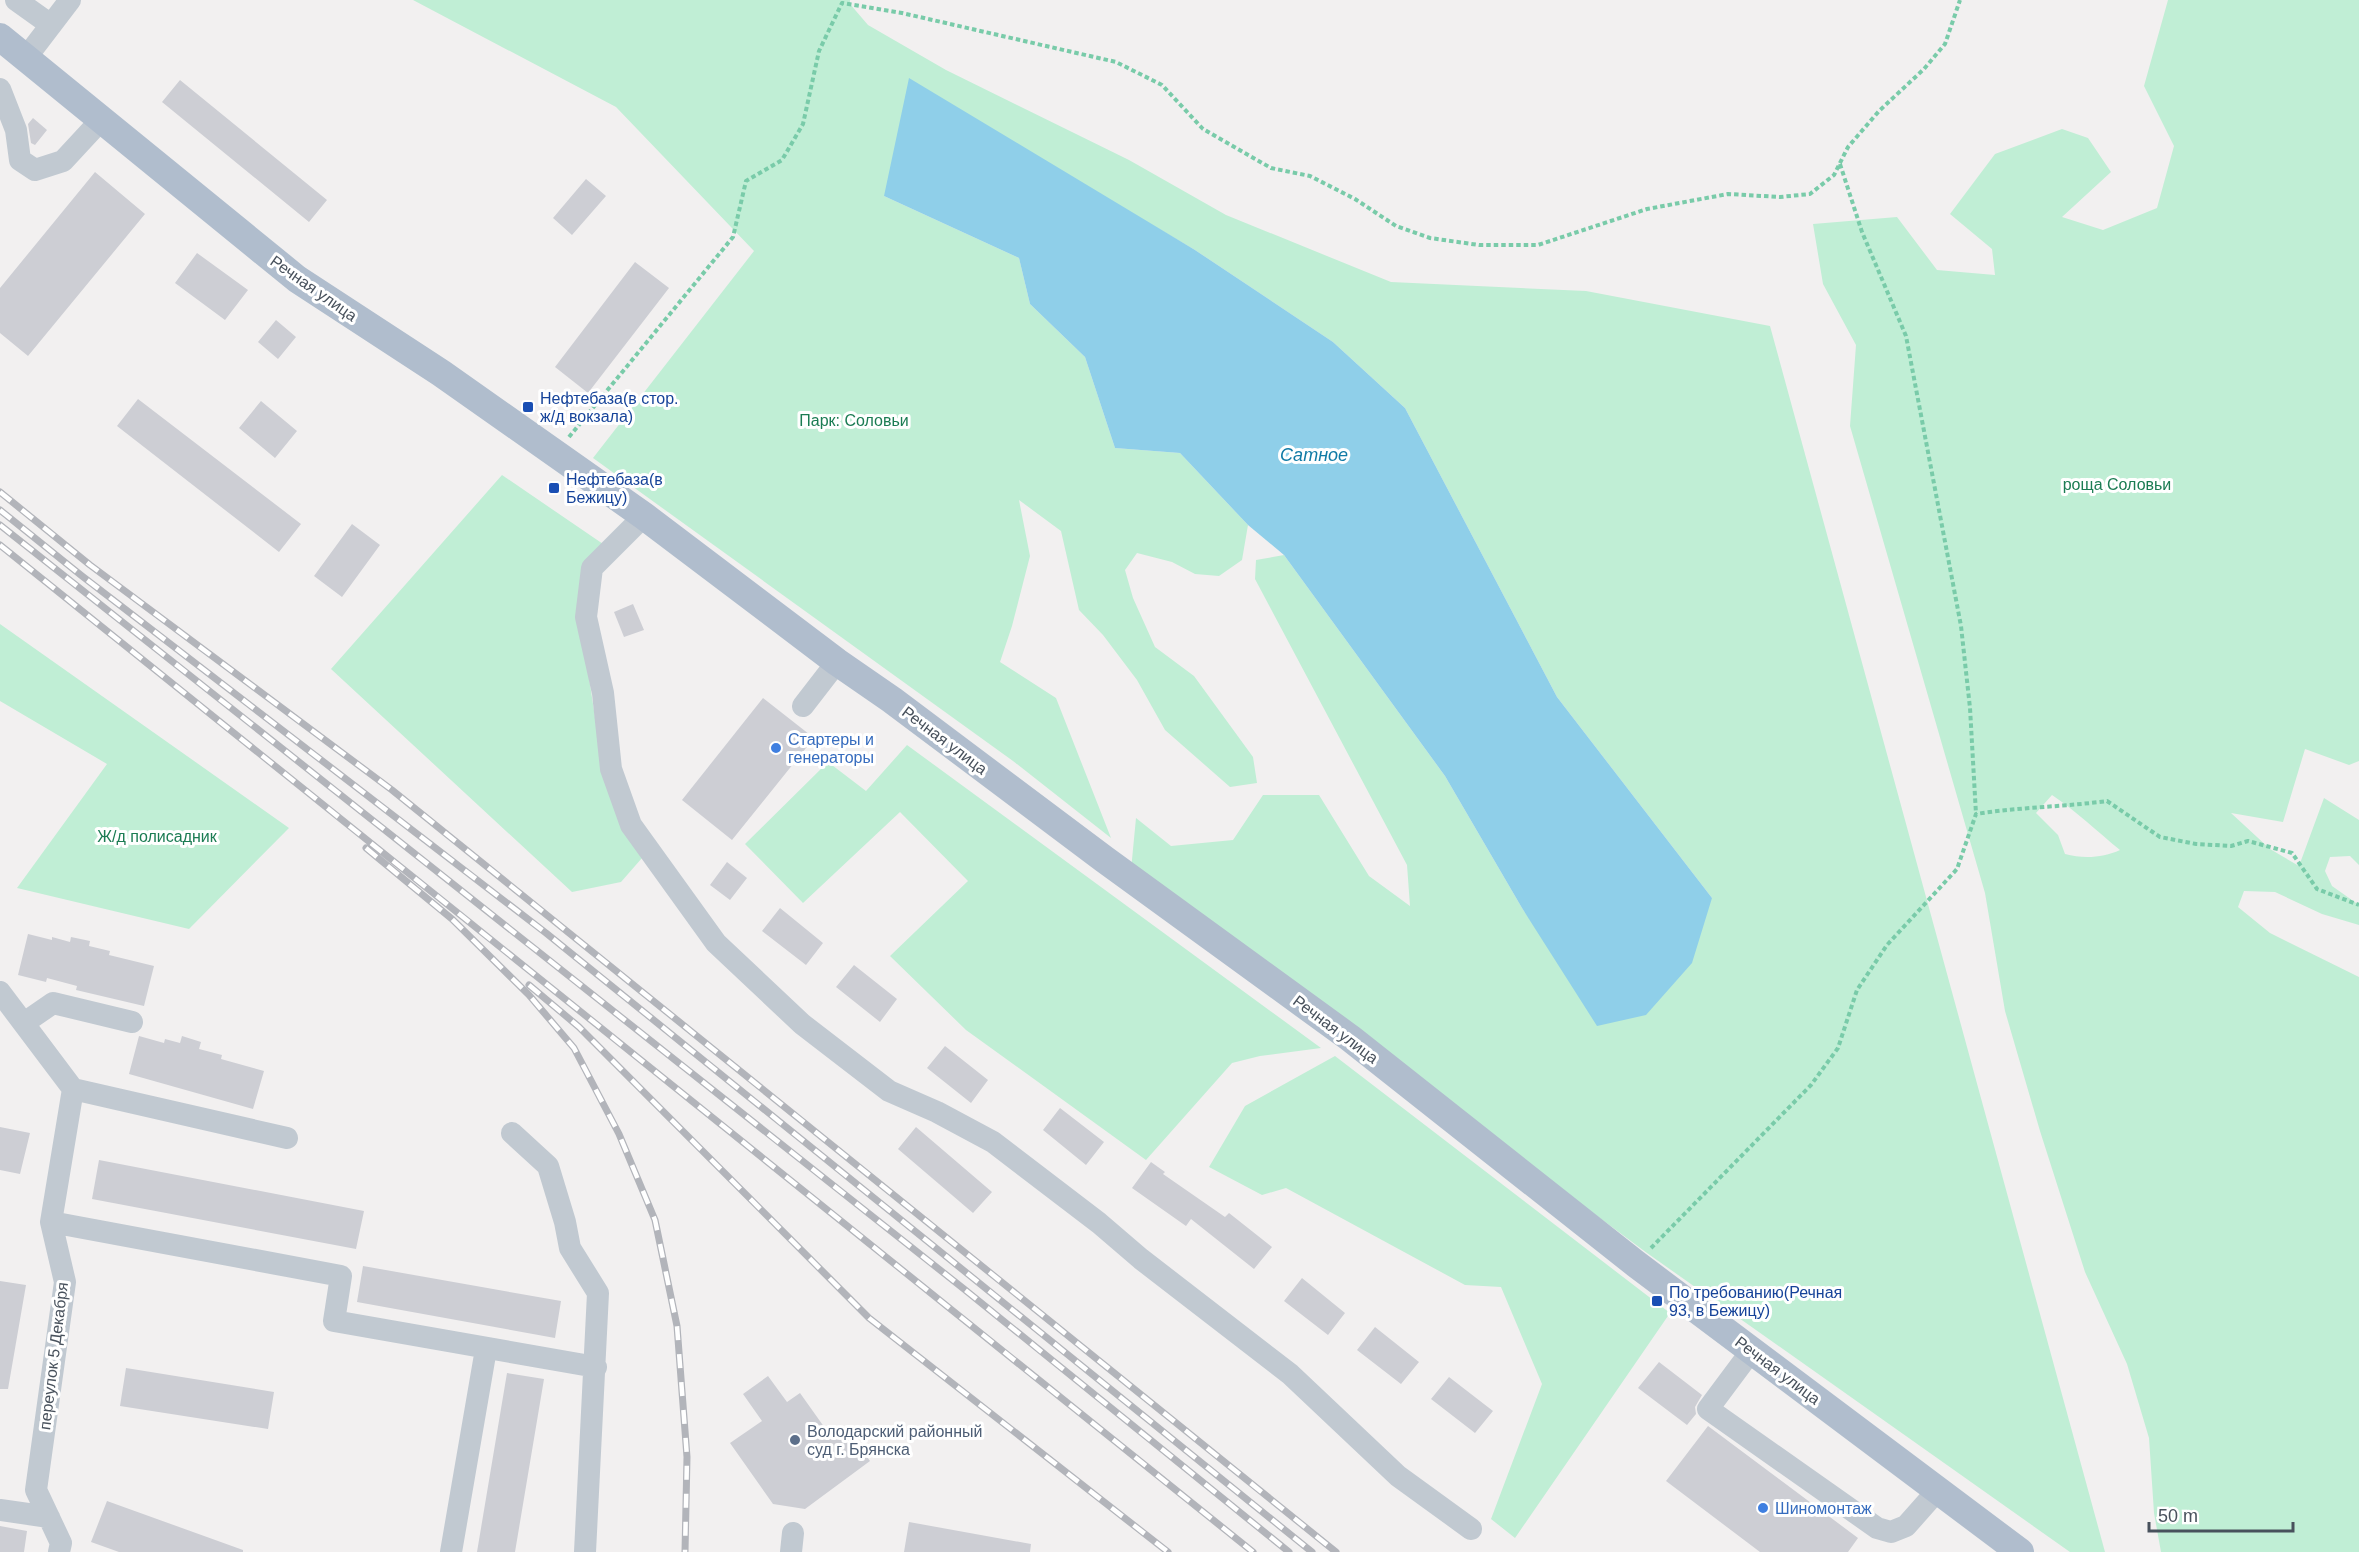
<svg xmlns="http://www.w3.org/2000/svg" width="2359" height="1552" font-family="Arial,sans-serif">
  <rect width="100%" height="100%" fill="#f2f0f0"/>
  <path fill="#c0eed5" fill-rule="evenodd" d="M 413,0 L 850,0 L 850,4 L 868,25 L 946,70 L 1129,160 L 1226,215 L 1391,282 L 1586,291 L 1770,326 L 2105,1552 L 2070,1552 L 1647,1253 L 1131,870 L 1136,818 L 1171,846 L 1233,840 L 1263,795 L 1319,795 L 1369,876 L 1410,906 L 1407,865 L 1255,579 L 1256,560 L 1284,555 L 1445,776 L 1522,908 L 1549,948 L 1712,898 L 1557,697 L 1405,408 L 1333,342 L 1195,250 L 1101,195 L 884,196 L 1019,258 L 1030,304 L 1085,357 L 1115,448 L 1180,453 L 1248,525 L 1242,560 L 1219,576 L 1195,574 L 1172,562 L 1137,553 L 1125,570 L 1133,598 L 1155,647 L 1194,676 L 1253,757 L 1257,783 L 1230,787 L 1165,730 L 1137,680 L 1103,635 L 1079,610 L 1061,531 L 1019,500 L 1030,556 L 1012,626 L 1000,662 L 1056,698 L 1111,838 L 1013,761 L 593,458 L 754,251 L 616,107 Z
    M 2168,0 L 2359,0 L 2359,761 L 2349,765 L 2305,749 L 2283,822 L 2231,813 L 2270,849 L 2299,866 L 2324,798 L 2359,820 L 2359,865 L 2350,856 L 2330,857 L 2325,871 L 2332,886 L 2359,905 L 2359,925 L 2322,914 L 2275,892 L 2244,891 L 2238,907 L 2270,933 L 2359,977 L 2359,1552 L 2161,1552 L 2154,1513 L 2149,1438 L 2127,1364 L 2085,1272 L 2040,1131 L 2005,1011 L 1985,893 L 1850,426 L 1856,345 L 1823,284 L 1813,224 L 1897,217 L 1937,270 L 1995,275 L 1992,249 L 1950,214 L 1995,154 L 2062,129 L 2088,138 L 2111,172 L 2062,217 L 2103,230 L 2157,208 L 2174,146 L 2144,86 ZM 2052,795 C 2076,811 2098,832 2120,850 C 2103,858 2083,859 2065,854 L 2058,835 L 2036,813 Z
    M 502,475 L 606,546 L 580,619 L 602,763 L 642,858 L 621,882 L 572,892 L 331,669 Z
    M 0,624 L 289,828 L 189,929 L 17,888 L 107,764 L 0,701 Z
    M 907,745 L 1321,1048 L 1260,1056 L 1232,1063 L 1146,1160 L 966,1030 L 890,956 L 968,881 L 900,812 L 803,903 L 745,844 L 828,762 L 866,791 Z
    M 1335,1056 L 1670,1313 L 1515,1538 L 1491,1519 L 1542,1384 L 1501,1287 L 1465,1285 L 1286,1188 L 1262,1195 L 1209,1167 L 1245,1106 Z"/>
  <path fill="#8fcfe9" d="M 909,78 L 1195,250 L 1333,342 L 1405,408 L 1557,697 L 1712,898 L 1692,963 L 1646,1015 L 1597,1026 L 1522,908 L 1445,776 L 1284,555 L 1248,525 L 1180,453 L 1115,448 L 1085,357 L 1030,304 L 1019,258 L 884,196 Z"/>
  <path fill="#cdced4" d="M 180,80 L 327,200 L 309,222 L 162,102 Z
    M 33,118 L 47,130 L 35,145 L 31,143 L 28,124 Z
    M 95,172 L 145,214 L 28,356 L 0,333 L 0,288 Z
    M 586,179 L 606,196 L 572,235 L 553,218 Z
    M 197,253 L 248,290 L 225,320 L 175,283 Z
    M 635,262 L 669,288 L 588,393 L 555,367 Z
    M 276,320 L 296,337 L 278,359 L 258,342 Z
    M 138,399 L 301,524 L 279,552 L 117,426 Z
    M 261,401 L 297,431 L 275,458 L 239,428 Z
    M 352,524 L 380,545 L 342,597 L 314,576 Z
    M 633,604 L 644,630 L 624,637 L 614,612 Z
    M 763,698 L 814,738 L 732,840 L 682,800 Z
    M 727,862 L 747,878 L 730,900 L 710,885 Z
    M 780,908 L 823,943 L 806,965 L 762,931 Z
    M 28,934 L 52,940 L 52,937 L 70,942 L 71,937 L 90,941 L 89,946 L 110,951 L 109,955 L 154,966 L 144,1006 L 76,990 L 77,986 L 47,978 L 46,982 L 18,975 Z
    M 854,965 L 897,999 L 880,1022 L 836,987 Z
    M 139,1036 L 164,1043 L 165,1039 L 180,1043 L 182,1036 L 201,1042 L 199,1049 L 222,1055 L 221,1059 L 264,1071 L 253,1109 L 129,1074 Z
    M 945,1046 L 988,1080 L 971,1103 L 927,1068 Z
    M 1060,1108 L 1104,1142 L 1086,1165 L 1043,1130 Z
    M 0,1127 L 30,1133 L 20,1174 L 0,1170 Z
    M 916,1127 L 992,1192 L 973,1213 L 898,1149 Z
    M 99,1160 L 364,1211 L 356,1249 L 92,1199 Z
    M 1151,1162 L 1165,1172 L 1163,1174 L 1225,1217 L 1229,1213 L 1272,1247 L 1254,1269 L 1191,1219 L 1186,1226 L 1132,1188 Z
    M 363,1266 L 561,1301 L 555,1338 L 357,1302 Z
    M 1302,1278 L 1345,1313 L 1328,1335 L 1284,1301 Z
    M 0,1281 L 26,1285 L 8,1389 L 0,1389 Z
    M 1375,1327 L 1419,1362 L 1401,1384 L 1357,1350 Z
    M 1659,1362 L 1702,1395 L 1695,1407 L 1696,1414 L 1687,1425 L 1638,1388 Z
    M 126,1368 L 274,1392 L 268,1429 L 120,1406 Z
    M 507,1373 L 544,1379 L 515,1552 L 477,1552 Z
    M 768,1376 L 787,1402 L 800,1393 L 832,1438 L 846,1428 L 870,1461 L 805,1509 L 773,1504 L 730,1443 L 762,1421 L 743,1394 Z
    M 1449,1377 L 1493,1411 L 1475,1433 L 1431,1399 Z
    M 1708,1426 L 1858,1538 L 1848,1552 L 1760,1552 L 1666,1481 Z
    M 107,1501 L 243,1550 L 243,1552 L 119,1552 L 91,1542 Z
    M 909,1522 L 1031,1544 L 1030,1552 L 904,1552 Z
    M 0,1526 L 27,1531 L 24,1552 L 0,1552 Z"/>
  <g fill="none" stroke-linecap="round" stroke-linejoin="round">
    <path stroke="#79cba9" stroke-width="4" stroke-dasharray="4.5 3" stroke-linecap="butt" d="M 1840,164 L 1862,232 L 1906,336 L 1961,626 L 1970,708 L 1976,814
      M 569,437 L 733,237 L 746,181 L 782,160 L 803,124 L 819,51 L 842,3 L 902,13 L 1116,62 L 1162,85 L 1203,129 L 1271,168 L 1310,176 L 1355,199 L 1396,226 L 1430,238 L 1479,245 L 1538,245 L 1647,209 L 1728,194 L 1780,197 L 1810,194 L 1834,175 L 1848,147 L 1879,111 L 1924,69 L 1945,44 L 1960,0
      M 1651,1248 L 1811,1085 L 1838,1048 L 1857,990 L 1887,945 L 1957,869 L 1976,814 C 2020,807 2063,807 2107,801 L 2160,837 L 2196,844 L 2231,846 L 2248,841 L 2292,853 L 2317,889 L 2359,905"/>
    <path stroke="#c1c9d1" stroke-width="22" d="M 16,0 L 51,25
      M 25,59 L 70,0
      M 0,89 L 16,130 L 20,160 L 35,170 L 63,161 L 101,120
      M 644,516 L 592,568 L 586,617 L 603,693 L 611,769 L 631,825 L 716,943 L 802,1024 L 889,1091 L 937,1112 L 993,1142 L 1099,1223 L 1141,1259 L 1290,1374 L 1398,1476 L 1471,1529
      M 803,706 L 837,662
      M 0,992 L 73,1089
      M 24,1023 L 53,1003 L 132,1022
      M 512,1133 L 548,1166 L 565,1222 L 570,1248 L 598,1293 L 585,1552
      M 51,1222 L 341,1276 L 334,1321 L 596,1367
      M 1752,1350 L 1708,1409 L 1877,1528 L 1891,1532 L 1906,1526 L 1937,1491
      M 0,1510 L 49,1517
      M 59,1552 L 61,1543 L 36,1490 L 65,1282 L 51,1222 L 73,1089 L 287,1138
      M 451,1552 L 486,1349
      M 791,1552 L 793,1533"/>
    <path stroke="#b0bdcd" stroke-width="28" d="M 0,37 L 297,279 L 441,373 L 644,516 L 837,662 L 892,700 L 1104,859 L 1350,1038 L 1636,1264 L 2020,1552"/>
    <defs>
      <path id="rail" d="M 0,492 L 90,565 L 392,790 L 1336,1552
        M 0,510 L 82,576 L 546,933 L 1312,1552
        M 0,525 L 964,1289 L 1289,1552
        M 0,545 L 1253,1552
        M 366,848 L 452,919 L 529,995 L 574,1048 L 619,1134 L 655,1220 L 677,1326 L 687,1457 L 685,1552
        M 529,985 L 579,1027 L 869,1318 L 1168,1552"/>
    </defs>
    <use href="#rail" stroke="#b2b4ba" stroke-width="7"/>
    <use href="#rail" stroke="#fff" stroke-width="4.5" stroke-dasharray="14" stroke-linecap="butt"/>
  </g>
  <g fill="#1a4fb4" stroke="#fff" stroke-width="2">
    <rect x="522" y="401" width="12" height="12" rx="3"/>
    <rect x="548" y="482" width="12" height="12" rx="3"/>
    <rect x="1651" y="1295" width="12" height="12" rx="3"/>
  </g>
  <g fill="#3f7fe0" stroke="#fff" stroke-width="2">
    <circle cx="776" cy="748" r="6"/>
    <circle cx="1763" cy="1508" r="6"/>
  </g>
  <circle fill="#5c6f8a" stroke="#fff" stroke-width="2" cx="795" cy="1440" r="6"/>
  <g text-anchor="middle" stroke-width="6" stroke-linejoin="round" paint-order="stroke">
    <g font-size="16" fill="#48515c" stroke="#fff">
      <text transform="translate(314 288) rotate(35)" y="6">Речная улица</text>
      <text transform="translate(945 740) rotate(37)" y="6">Речная улица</text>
      <text transform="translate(1336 1029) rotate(37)" y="6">Речная улица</text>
      <text transform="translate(53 1356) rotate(-83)" y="6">переулок 5 Декабря</text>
      <text transform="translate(1778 1370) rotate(37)" y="6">Речная улица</text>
    </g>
    <g font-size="16" fill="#164399" stroke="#fff" text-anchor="start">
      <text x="540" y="404">Нефтебаза(в стор.<tspan x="540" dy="18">ж/д вокзала)</tspan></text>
      <text x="566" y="485">Нефтебаза(в<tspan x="566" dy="18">Бежицу)</tspan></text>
      <text x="1669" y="1298">По требованию(Речная<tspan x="1669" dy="18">93, в Бежицу)</tspan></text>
    </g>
    <g font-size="16" fill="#1b7c53" stroke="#fff">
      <text x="854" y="426">Парк: Соловьи</text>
      <text x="2117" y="490">роща Соловьи</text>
      <text x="157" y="842">Ж/д полисадник</text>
    </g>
    <g font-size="16" fill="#366cbe" stroke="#fff" text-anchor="start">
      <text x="788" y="745">Стартеры и<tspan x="788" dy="18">генераторы</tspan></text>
      <text x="1775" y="1514">Шиномонтаж</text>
    </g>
    <g font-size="16" fill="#4e5e75" stroke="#fff" text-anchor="start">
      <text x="807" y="1437">Володарский районный<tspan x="807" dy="18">суд г. Брянска</tspan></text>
    </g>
    <g font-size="18" font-style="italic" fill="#117ba6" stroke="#fff">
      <text x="1314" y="461">Сатное</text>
    </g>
  </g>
  <path d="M2149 1522v9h144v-9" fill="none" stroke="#48515c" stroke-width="3"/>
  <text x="2158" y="1522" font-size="18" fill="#48515c" stroke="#ffffff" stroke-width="4.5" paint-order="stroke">50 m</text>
</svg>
